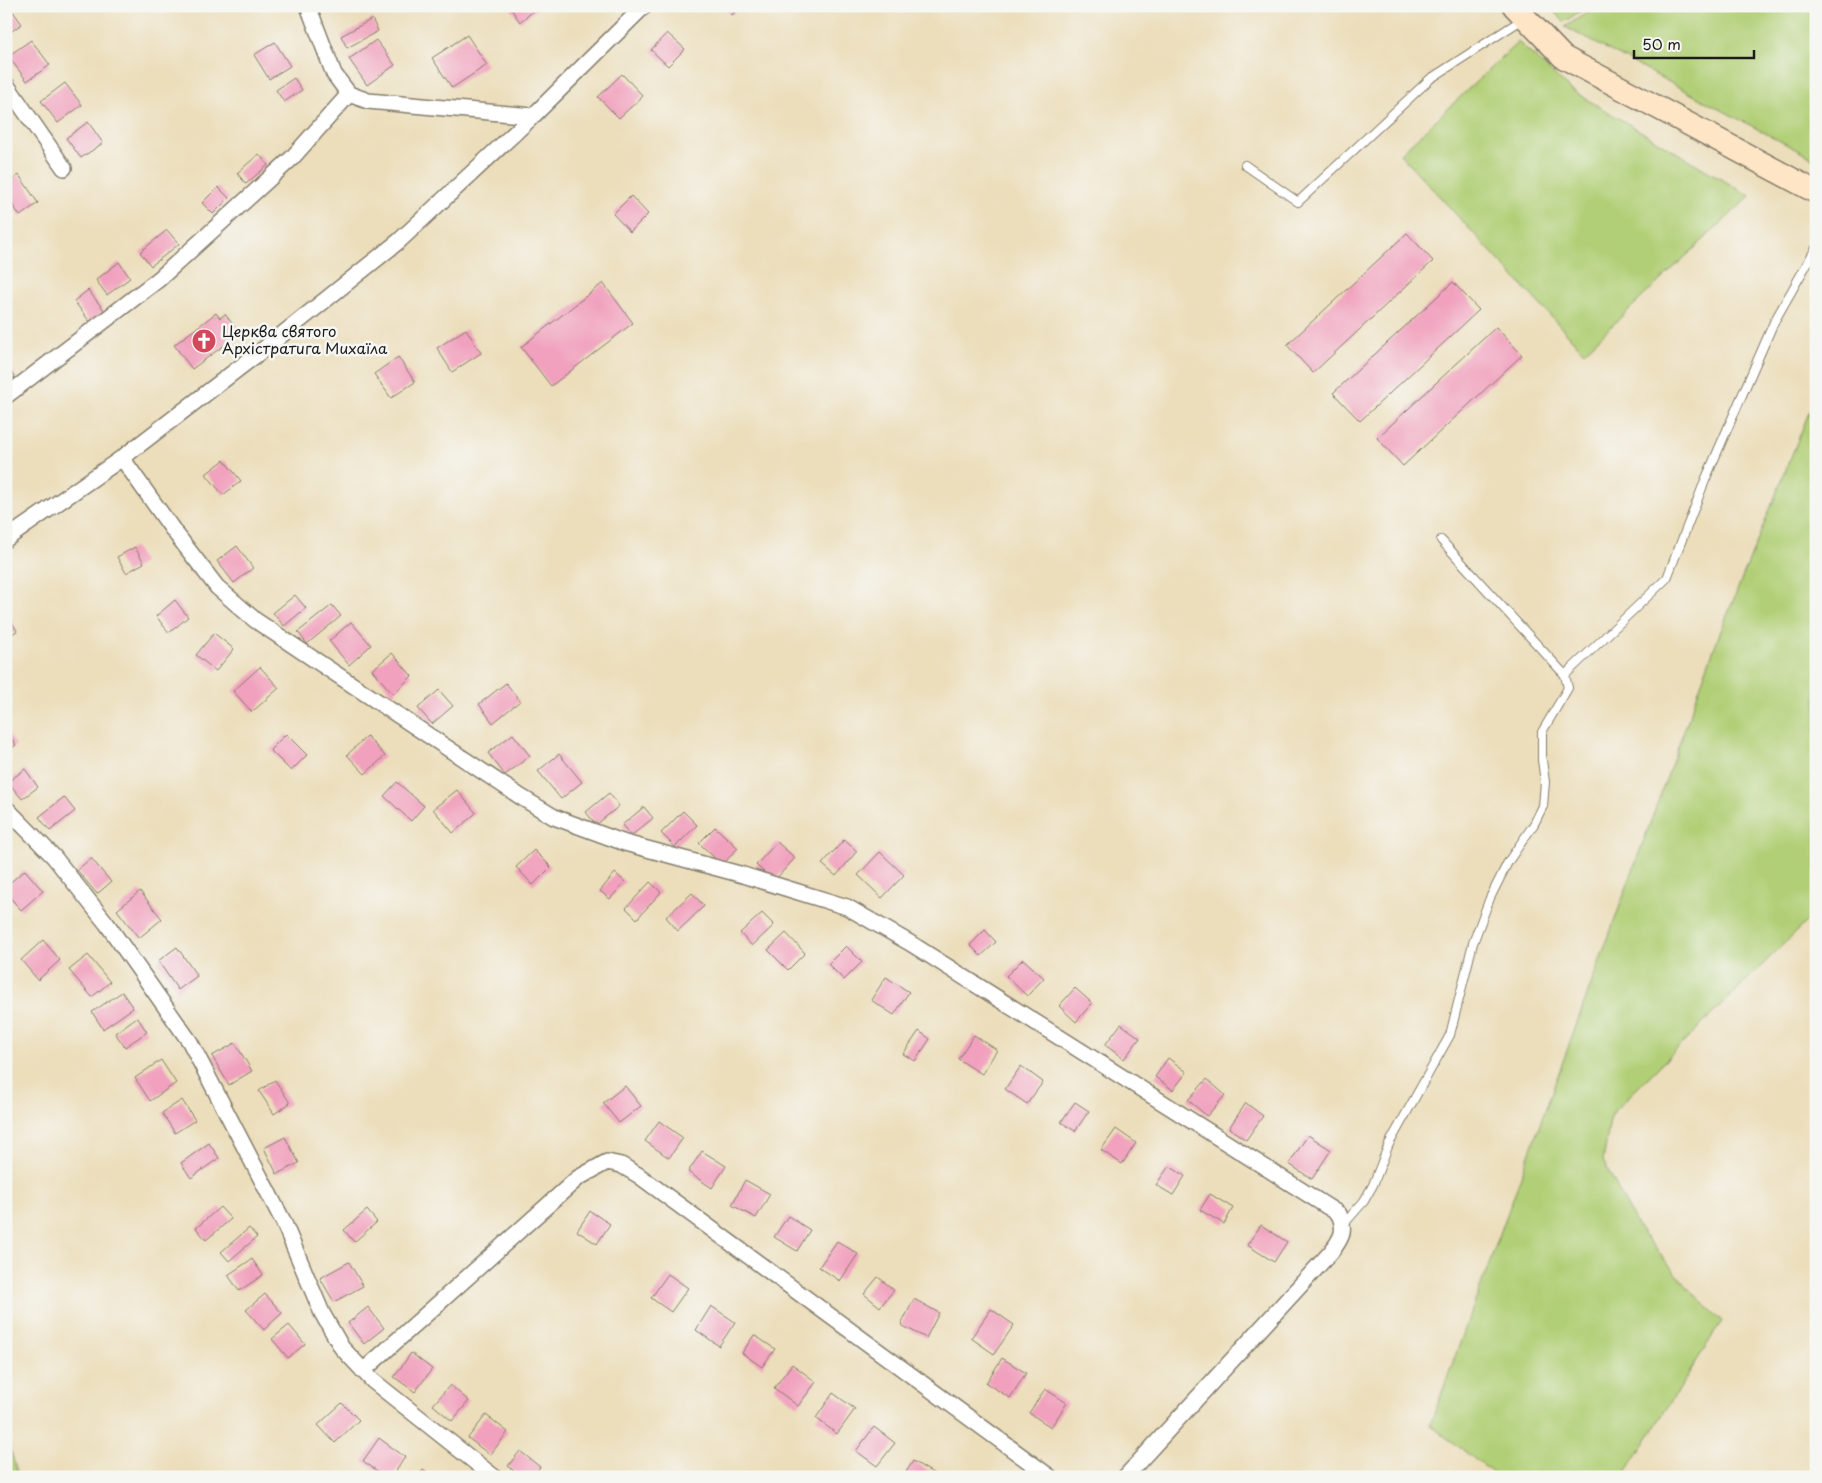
<svg xmlns="http://www.w3.org/2000/svg" width="1822" height="1483" font-family="'Playpen Sans',sans-serif">
  <rect width="100%" height="100%" fill="#f6f6f2"/>
  <filter id="ink" filterUnits="userSpaceOnUse"><feTurbulence type="fractalNoise" baseFrequency=".02" numOctaves="2"/><feDisplacementMap in="SourceGraphic" scale="10" xChannelSelector="R" yChannelSelector="G"/><feConvolveMatrix kernelMatrix="1 2 1 2 8 2 1 2 1" color-interpolation-filters="sRGB"/></filter>
  <filter id="wash" filterUnits="userSpaceOnUse"><feTurbulence type="fractalNoise" baseFrequency=".0096" numOctaves="4" result="noise"/><feDisplacementMap in="SourceGraphic" scale="20" xChannelSelector="R" yChannelSelector="G"/><feGaussianBlur stdDeviation="1.12" result="paint"/><feColorMatrix in="noise" values="0 0 0 0 0 0 0 0 0 0 0 0 0 0 0 0 0 1.4 0 .05"/><feComposite in="paint" operator="in"/></filter>
  <g filter="url(#wash)">
    <rect width="100%" height="100%" fill="#ecdebb"/>
    <path fill="#b1cf76" stroke="#667649" d="M 1548,6 L 1588,6 L 1564,22 Z
      M 1597,6 L 1816,6 L 1816,160 L 1565,27 Z
      M 1518,42 L 1571,90 L 1750,196 L 1584,352 L 1400,154 Z
      M 1816,395 L 1816,912 L 1611,1114 L 1603,1161 L 1639,1229 L 1691,1291 L 1722,1321 L 1623,1477 L 1498,1477 L 1430,1425 L 1716,643 Z
      M 6,1437 L 19,1477 L 6,1477 Z"/>
    <g id="blocks">
      <path fill="#f1a1bd" d="M 6,6 L 9,6 L 22,24 L 6,35 Z
        M 509,6 L 533,6 L 536,9 L 520,22 Z
        M 723,6 L 740,6 L 732,15 Z
        M 372,19 L 378,31 L 347,48 L 341,36 Z
        M 667,33 L 685,49 L 668,66 L 651,50 Z
        M 467,35 L 487,65 L 452,88 L 432,58 Z
        M 31,40 L 50,65 L 27,81 L 8,56 Z
        M 376,40 L 395,65 L 367,85 L 349,59 Z
        M 275,42 L 290,66 L 269,79 L 254,55 Z
        M 622,74 L 643,96 L 619,118 L 598,97 Z
        M 294,78 L 302,90 L 284,102 L 276,90 Z
        M 65,83 L 82,105 L 58,123 L 41,101 Z
        M 88,122 L 103,143 L 81,158 L 66,138 Z
        M 259,154 L 268,165 L 246,184 L 237,173 Z
        M 19,175 L 38,203 L 20,216 L 6,195 L 6,184 Z
        M 218,187 L 229,198 L 213,214 L 202,203 Z
        M 631,196 L 648,214 L 630,232 L 613,214 Z
        M 167,230 L 179,244 L 151,266 L 140,252 Z
        M 1407,233 L 1433,261 L 1313,373 L 1287,345 Z
        M 119,262 L 130,278 L 107,295 L 96,280 Z
        M 1453,282 L 1479,310 L 1360,421 L 1333,393 Z
        M 603,283 L 633,323 L 551,386 L 521,347 Z
        M 88,290 L 104,310 L 90,322 L 74,301 Z
        M 216,313 L 220,318 L 225,314 L 237,330 L 232,334 L 234,338 L 192,369 L 174,345 Z
        M 1496,327 L 1522,355 L 1403,466 L 1377,438 Z
        M 466,329 L 481,353 L 452,372 L 437,348 Z
        M 398,357 L 415,382 L 391,398 L 374,374 Z
        M 6,365 L 15,377 L 6,383 Z
        M 224,460 L 241,481 L 223,495 L 206,474 Z
        M 237,546 L 253,568 L 234,583 L 217,561 Z
        M 135,547 L 144,563 L 126,573 L 117,557 Z
        M 295,595 L 306,608 L 284,626 L 273,613 Z
        M 175,600 L 188,617 L 169,633 L 156,616 Z
        M 332,605 L 341,616 L 307,644 L 298,632 Z
        M 6,612 L 17,631 L 6,637 Z
        M 351,622 L 371,645 L 349,665 L 329,641 Z
        M 214,633 L 234,649 L 216,671 L 196,655 Z
        M 392,653 L 412,676 L 393,694 L 372,670 Z
        M 260,667 L 279,688 L 252,712 L 233,691 Z
        M 506,683 L 520,701 L 493,723 L 479,704 Z
        M 439,690 L 453,706 L 432,724 L 418,708 Z
        M 6,731 L 16,745 L 6,752 Z
        M 286,734 L 307,755 L 291,771 L 270,750 Z
        M 513,734 L 530,756 L 505,775 L 488,753 Z
        M 367,736 L 385,756 L 365,774 L 347,755 Z
        M 559,754 L 582,782 L 561,799 L 538,771 Z
        M 25,769 L 38,787 L 22,799 L 8,782 Z
        M 397,782 L 424,806 L 411,821 L 384,796 Z
        M 457,790 L 476,813 L 453,833 L 433,809 Z
        M 609,793 L 619,806 L 596,825 L 586,812 Z
        M 64,797 L 75,811 L 50,831 L 39,817 Z
        M 644,807 L 653,818 L 631,836 L 622,825 Z
        M 683,811 L 697,825 L 675,847 L 661,833 Z
        M 715,827 L 738,848 L 722,865 L 699,843 Z
        M 844,840 L 857,851 L 836,876 L 822,864 Z
        M 777,842 L 795,858 L 774,881 L 756,865 Z
        M 534,850 L 551,867 L 533,885 L 516,867 Z
        M 880,852 L 904,875 L 882,898 L 858,875 Z
        M 91,858 L 111,882 L 97,894 L 77,870 Z
        M 25,870 L 43,891 L 21,910 L 6,893 L 6,886 Z
        M 615,873 L 625,882 L 610,899 L 600,891 Z
        M 650,882 L 661,892 L 637,919 L 626,908 Z
        M 140,891 L 162,919 L 139,938 L 117,910 Z
        M 692,893 L 704,906 L 678,931 L 666,917 Z
        M 762,913 L 774,925 L 752,946 L 740,933 Z
        M 985,930 L 996,942 L 981,956 L 970,945 Z
        M 786,933 L 805,953 L 788,970 L 768,950 Z
        M 43,940 L 60,960 L 38,980 L 21,960 Z
        M 846,946 L 862,962 L 844,980 L 828,964 Z
        M 177,947 L 197,976 L 178,990 L 158,961 Z
        M 88,955 L 110,982 L 92,997 L 69,970 Z
        M 1023,959 L 1044,978 L 1027,996 L 1006,976 Z
        M 886,977 L 909,992 L 894,1015 L 871,1000 Z
        M 1075,988 L 1092,1003 L 1076,1022 L 1059,1006 Z
        M 122,992 L 133,1008 L 103,1029 L 92,1012 Z
        M 137,1017 L 147,1032 L 125,1047 L 115,1033 Z
        M 1121,1024 L 1140,1038 L 1124,1059 L 1105,1045 Z
        M 919,1031 L 930,1039 L 915,1061 L 903,1054 Z
        M 974,1035 L 997,1050 L 982,1074 L 958,1059 Z
        M 235,1043 L 252,1071 L 229,1085 L 212,1056 Z
        M 1168,1058 L 1187,1072 L 1173,1090 L 1155,1077 Z
        M 161,1060 L 176,1083 L 150,1101 L 135,1078 Z
        M 1021,1066 L 1043,1082 L 1027,1104 L 1005,1089 Z
        M 1207,1079 L 1225,1095 L 1207,1116 L 1188,1100 Z
        M 275,1080 L 290,1103 L 274,1114 L 259,1091 Z
        M 625,1086 L 641,1106 L 619,1123 L 603,1103 Z
        M 182,1100 L 195,1120 L 175,1133 L 162,1113 Z
        M 1075,1102 L 1089,1111 L 1075,1131 L 1061,1122 Z
        M 1246,1103 L 1263,1116 L 1246,1140 L 1229,1128 Z
        M 659,1121 L 683,1138 L 669,1158 L 645,1141 Z
        M 1116,1129 L 1136,1143 L 1122,1164 L 1101,1150 Z
        M 1308,1135 L 1331,1150 L 1312,1179 L 1289,1164 Z
        M 285,1137 L 299,1163 L 277,1174 L 264,1148 Z
        M 209,1143 L 219,1158 L 191,1178 L 181,1163 Z
        M 702,1151 L 726,1166 L 712,1188 L 688,1172 Z
        M 1169,1166 L 1185,1176 L 1173,1195 L 1156,1185 Z
        M 745,1180 L 770,1194 L 756,1218 L 732,1205 Z
        M 1210,1194 L 1233,1208 L 1224,1224 L 1200,1210 Z
        M 220,1207 L 231,1219 L 206,1240 L 196,1228 Z
        M 367,1210 L 377,1222 L 354,1242 L 344,1230 Z
        M 590,1211 L 610,1224 L 597,1244 L 577,1231 Z
        M 788,1216 L 810,1230 L 797,1251 L 774,1237 Z
        M 1261,1225 L 1287,1242 L 1274,1262 L 1247,1245 Z
        M 249,1228 L 257,1237 L 229,1261 L 221,1252 Z
        M 837,1241 L 858,1254 L 840,1281 L 819,1267 Z
        M 252,1259 L 263,1275 L 239,1291 L 228,1275 Z
        M 349,1262 L 363,1286 L 334,1302 L 320,1278 Z
        M 668,1274 L 688,1288 L 671,1312 L 651,1298 Z
        M 878,1277 L 894,1290 L 880,1307 L 864,1294 Z
        M 265,1294 L 282,1313 L 264,1330 L 246,1310 Z
        M 914,1299 L 939,1313 L 926,1338 L 901,1325 Z
        M 711,1306 L 735,1322 L 719,1346 L 696,1330 Z
        M 368,1307 L 384,1328 L 364,1344 L 348,1323 Z
        M 991,1309 L 1014,1325 L 994,1354 L 971,1338 Z
        M 289,1325 L 305,1344 L 288,1358 L 272,1339 Z
        M 754,1335 L 775,1349 L 762,1367 L 742,1353 Z
        M 411,1353 L 432,1369 L 415,1392 L 394,1377 Z
        M 1002,1358 L 1026,1373 L 1010,1398 L 986,1383 Z
        M 792,1364 L 816,1382 L 798,1406 L 774,1388 Z
        M 450,1385 L 469,1401 L 452,1421 L 433,1405 Z
        M 1045,1389 L 1067,1403 L 1051,1427 L 1029,1413 Z
        M 833,1393 L 855,1409 L 837,1434 L 816,1418 Z
        M 342,1403 L 359,1420 L 335,1443 L 318,1425 Z
        M 486,1415 L 508,1432 L 490,1455 L 468,1438 Z
        M 874,1427 L 895,1443 L 877,1466 L 856,1451 Z
        M 379,1438 L 405,1457 L 392,1477 L 386,1477 L 363,1461 Z
        M 520,1451 L 540,1467 L 532,1477 L 521,1477 L 508,1466 Z
        M 913,1461 L 936,1475 L 935,1477 L 903,1477 Z
        M 423,1470 L 432,1477 L 418,1477 Z"/>
    </g>
  </g>
  <g filter="url(#ink)">
    <use href="#blocks" fill-opacity="0" stroke="#847d6c" stroke-width="1"/>
    <g fill="none" stroke-linecap="round" stroke-linejoin="round">
      <defs>
        <path id="lane" d="M 1245,165 L 1298,202 L 1430,79 L 1523,19
          M 1441,540 L 1565,675 L 1667,578 L 1706,478 L 1774,322 L 1816,248
          M 1343,1225 L 1364,1201 L 1373,1185 L 1389,1144 L 1450,1035 L 1473,943 L 1490,898 L 1508,862 L 1534,824 L 1543,806 L 1545,782 L 1542,760 L 1542,732 L 1568,688 L 1565,675"/>
        <path id="street" d="M 308,6 L 334,74 L 349,94 L 368,101 L 533,116
          M 6,84 L 64,168
          M 6,396 L 159,279 L 292,158 L 349,94
          M 122,458 L 173,530 L 217,587 L 255,620 L 521,797 L 554,817 L 625,843 L 743,875 L 847,907 L 910,943 L 1339,1214 C 1346,1231 1342,1238 1331,1252 L 1125,1477
          M 6,539 L 122,458 L 269,345 L 399,241 L 533,116 L 644,6
          M 6,808 L 54,857 L 107,924 L 190,1042 L 283,1221 L 322,1313 L 342,1348 L 373,1381 L 494,1477
          M 363,1371 L 578,1178 L 607,1162 L 621,1165 L 638,1175 L 1050,1477"/>
        <path id="secondary" d="M 1514,6 L 1563,57 L 1816,192"/>
      </defs>
      <use href="#lane" stroke="#847d6c" stroke-width="10"/>
      <use href="#street" stroke="#847d6c" stroke-width="18"/>
      <use href="#secondary" stroke="#847d6c" stroke-width="25"/>
      <use href="#lane" stroke="#fff" stroke-width="8"/>
      <use href="#street" stroke="#fff" stroke-width="15"/>
      <use href="#secondary" stroke="#fee5c5" stroke-width="22"/>
    </g>
  </g>
  <defs>
    <symbol id="church-disc" viewBox="-11 -11 22 22"><circle r="9.5" fill="#d1495b" stroke="#f6f6f2"/><path d="M-1.2-6h2.4v3.5h3.3v2.4h-3.3V6h-2.4V-.1h-3.3v-2.4h3.3Z" fill="#fff"/></symbol>
  </defs>
  <g fill-rule="evenodd">
    <use href="#church-disc" x="190" y="327" width="28" height="28"/>
  </g>
  <g text-anchor="middle" stroke-width="5" stroke-linejoin="round" paint-order="stroke">
    <g font-size="15" fill="#1c1c1c" stroke="#f6f6f2" text-anchor="start">
      <text x="222" y="337">Церква святого<tspan x="222" dy="17">Архістратига Михаїла</tspan></text>
    </g>
  </g>
  <rect width="1822" height="1483" fill="none" stroke="#f6f6f2" stroke-width="25"/>
  <path d="M1634 50v8h120v-8" fill="none" stroke="#1c1c1c" stroke-width="2.5"/>
  <text x="1642" y="50" font-size="15" fill="#1c1c1c" stroke="#f6f6f2" stroke-width="4" paint-order="stroke">50 m</text>
</svg>
